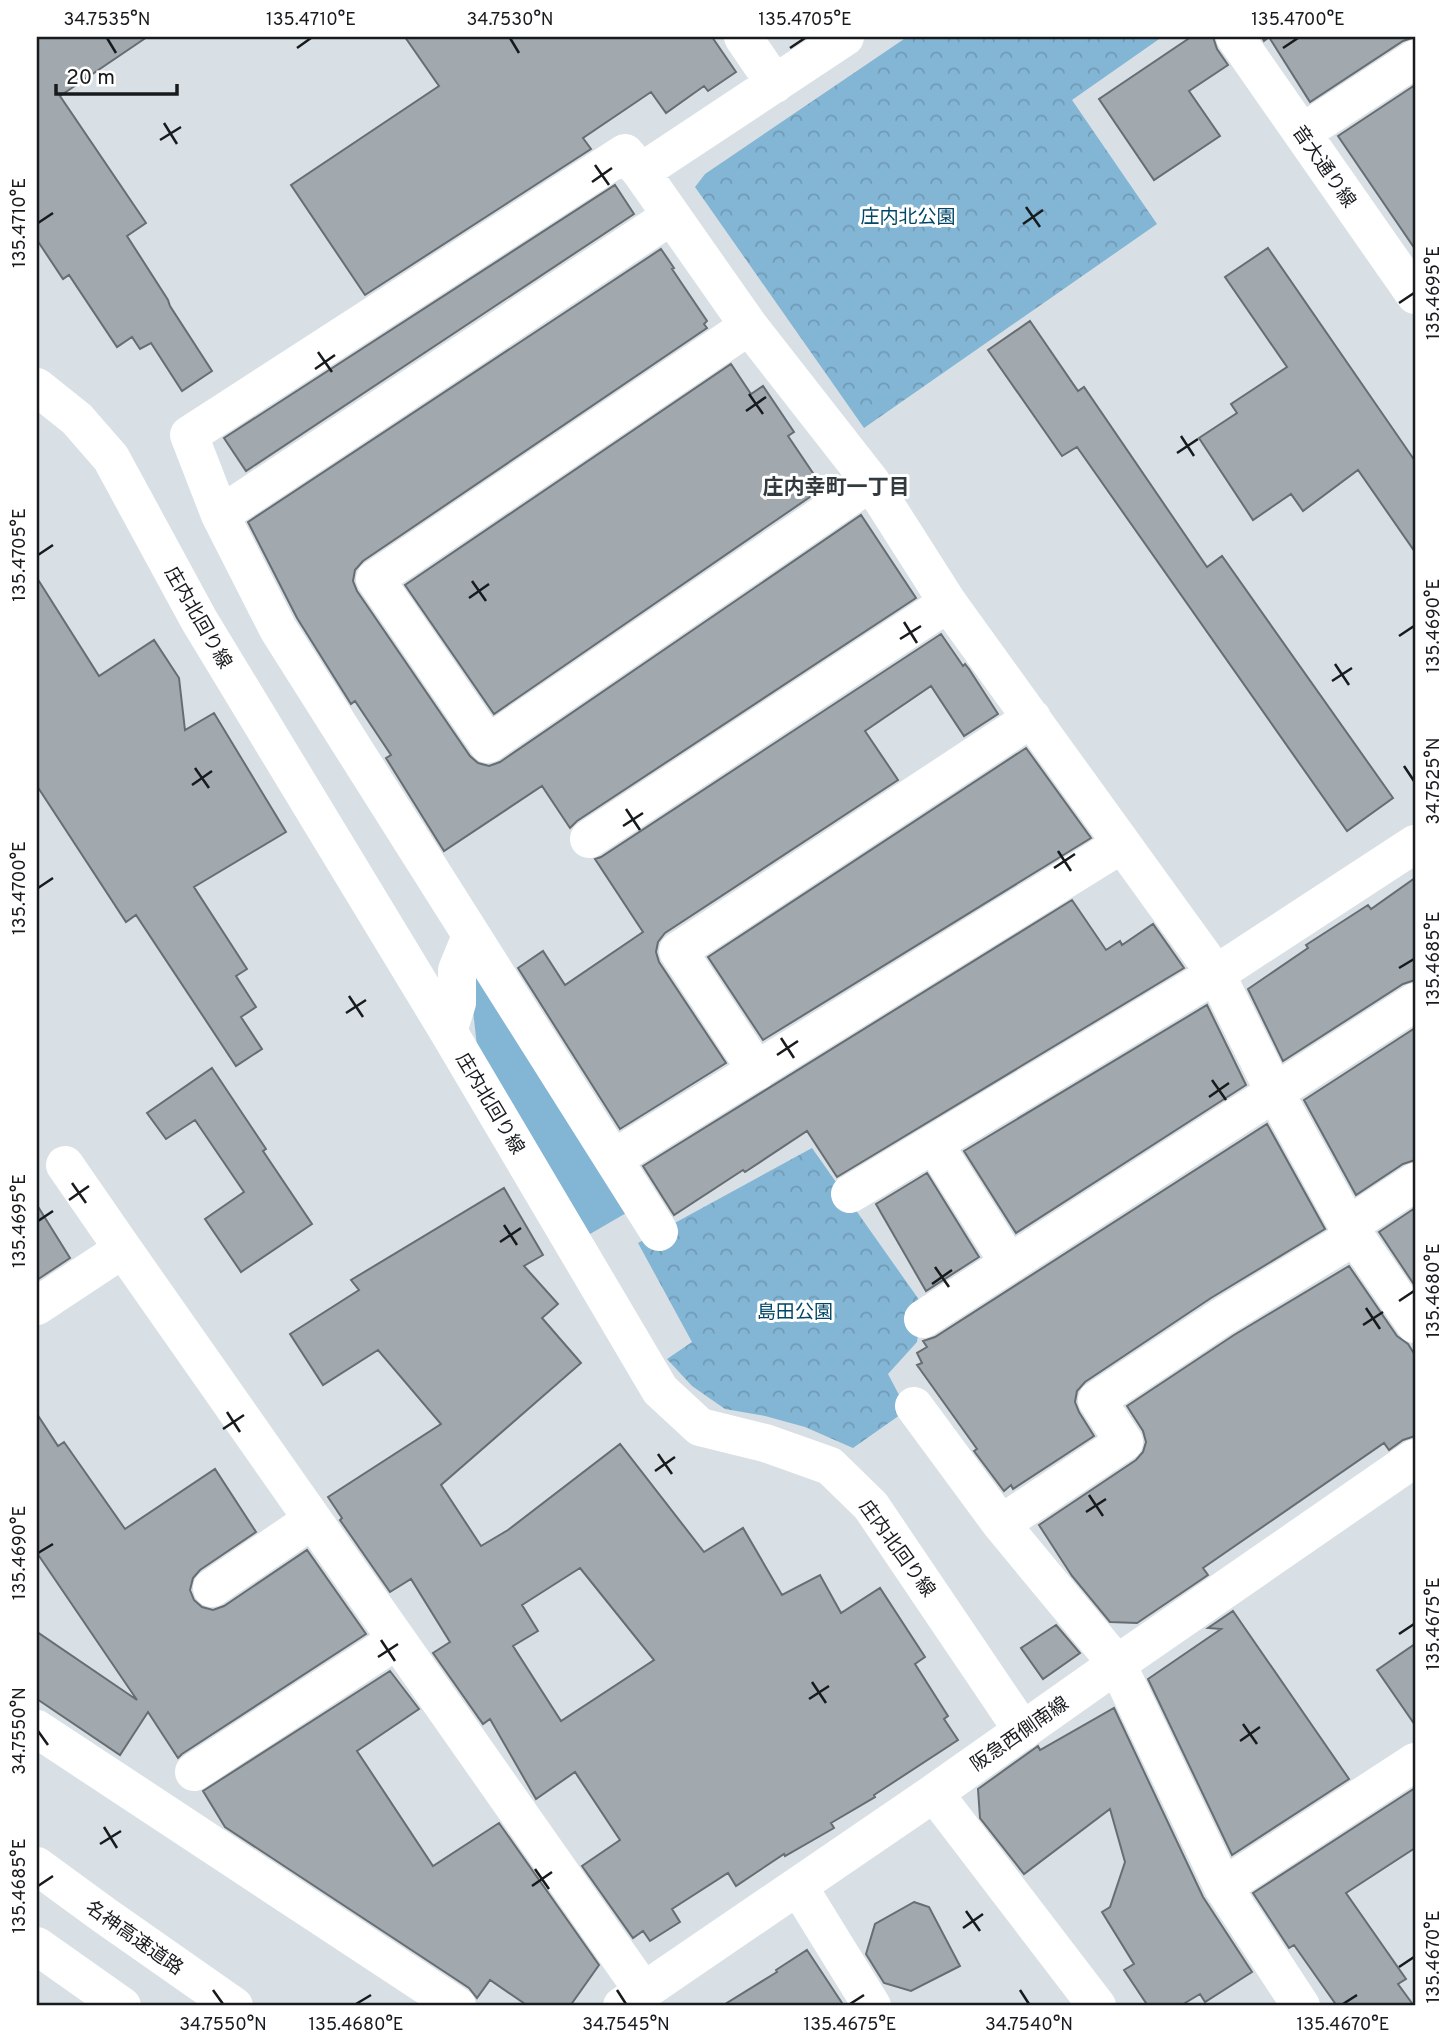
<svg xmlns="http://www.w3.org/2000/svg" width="1452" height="2043" font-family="Overpass,'Noto Sans JP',sans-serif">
  <defs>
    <pattern id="forest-crowns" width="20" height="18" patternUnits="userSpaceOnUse" patternTransform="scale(1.75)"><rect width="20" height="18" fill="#83b5d4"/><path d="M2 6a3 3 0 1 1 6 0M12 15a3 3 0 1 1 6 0" fill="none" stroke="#709bb6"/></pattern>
  </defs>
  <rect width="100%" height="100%" fill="#d8e0e5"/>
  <path fill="#83b5d4" d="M 472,962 L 633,1209 L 590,1234 L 477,1046 L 469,975 Z"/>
  <path fill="url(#forest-crowns)" d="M 907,37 L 1162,37 L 1072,100 L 1157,224 L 864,428 L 695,187 L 705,174 Z
    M 812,1148 L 922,1304 L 917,1342 L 888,1374 L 907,1410 L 853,1448 L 805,1427 L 765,1416 L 725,1409 L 692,1386 L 667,1359 L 692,1342 L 638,1243 Z"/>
  <path fill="#a1a9ae" stroke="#676e73" stroke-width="2" fill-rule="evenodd" d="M 37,37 L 147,37 L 60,96 L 146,223 L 127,236 L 168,300 L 170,306 L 212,371 L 182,391 L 151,343 L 140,349 L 132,337 L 117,347 L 69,275 L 63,279 L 37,240 Z
    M 405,37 L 712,37 L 736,72 L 708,91 L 704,86 L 666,113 L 651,92 L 583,138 L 591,149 L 365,295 L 291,185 L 439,86 Z
    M 1191,37 L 1213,37 L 1217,49 L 1228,65 L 1189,91 L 1220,136 L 1154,180 L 1099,99 Z
    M 1262,37 L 1415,37 L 1403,41 L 1310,102 L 1269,37 L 1264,41 Z
    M 1415,85 L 1415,249 L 1338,136 Z
    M 615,185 L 634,214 L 246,471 L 224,438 Z
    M 1268,248 L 1415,461 L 1415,552 L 1358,470 L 1303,511 L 1291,494 L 1253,520 L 1199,438 L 1237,413 L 1231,404 L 1287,367 L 1225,277 Z
    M 661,249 L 674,268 L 672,269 L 707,321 L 704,324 L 707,328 L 363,561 L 355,570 L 353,581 L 357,591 L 470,756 L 478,763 L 489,766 L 500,762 L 861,515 L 916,598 L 577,821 L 570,828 L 542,786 L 444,851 L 386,758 L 391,755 L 355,701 L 351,704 L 297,618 L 248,522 Z
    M 1030,321 L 1078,391 L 1084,387 L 1207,567 L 1222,556 L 1393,798 L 1347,831 L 1077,447 L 1062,456 L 988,350 Z
    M 731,364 L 751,394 L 763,386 L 794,432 L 788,436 L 823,488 L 494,714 L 405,585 Z
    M 37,578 L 99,676 L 154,640 L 179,678 L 185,730 L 214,713 L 286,832 L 194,887 L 247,969 L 236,976 L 256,1007 L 241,1017 L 262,1049 L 236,1066 L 136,915 L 126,922 L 37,786 Z
    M 941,634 L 963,666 L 965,664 L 969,669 L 998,714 L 964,736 L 931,686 L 865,731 L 898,780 L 665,933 L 658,942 L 656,952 L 659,962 L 726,1063 L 620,1129 L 518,968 L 543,951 L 565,985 L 643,932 L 595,859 L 601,857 Z
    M 1026,748 L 1091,838 L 763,1040 L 708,957 Z
    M 1415,878 L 1415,980 L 1403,984 L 1283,1061 L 1248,989 L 1308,948 L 1306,945 L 1368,905 L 1371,909 Z
    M 1072,900 L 1106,950 L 1120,941 L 1122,945 L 1153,924 L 1184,968 L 837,1177 L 807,1131 L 745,1172 L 743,1170 L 674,1215 L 643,1166 Z
    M 1207,1005 L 1246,1085 L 1016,1233 L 964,1151 Z
    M 1415,1028 L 1415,1160 L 1403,1164 L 1356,1195 L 1304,1100 Z
    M 212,1068 L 266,1149 L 263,1151 L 312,1224 L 241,1272 L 205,1219 L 244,1192 L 195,1120 L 166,1139 L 147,1113 Z
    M 1267,1124 L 1325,1229 L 1211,1298 L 1085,1382 L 1077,1391 L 1075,1402 L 1079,1412 L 1094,1436 L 1013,1489 L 1011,1485 L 1004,1491 L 974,1451 L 977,1449 L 917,1365 L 922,1363 L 917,1353 L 927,1347 L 923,1341 L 935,1337 Z
    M 927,1173 L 979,1257 L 926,1291 L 876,1204 Z
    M 504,1188 L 543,1255 L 524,1266 L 558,1304 L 542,1318 L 581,1363 L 441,1485 L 481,1546 L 508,1530 L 620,1444 L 704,1552 L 743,1528 L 782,1595 L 820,1575 L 841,1613 L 880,1588 L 925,1657 L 915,1664 L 948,1716 L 944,1719 L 958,1740 L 874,1795 L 875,1797 L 831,1823 L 834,1828 L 785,1856 L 784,1854 L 736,1886 L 728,1873 L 672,1909 L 680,1922 L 650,1941 L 643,1931 L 633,1938 L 582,1866 L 620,1840 L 575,1772 L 536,1799 L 490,1719 L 483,1724 L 433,1653 L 450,1642 L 411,1579 L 390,1592 L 340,1520 L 342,1518 L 328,1497 L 441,1424 L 378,1350 L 323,1385 L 290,1334 L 359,1290 L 351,1280 ZM 580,1568 L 654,1660 L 561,1721 L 513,1646 L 538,1631 L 522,1605 Z
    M 37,1205 L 70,1258 L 37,1280 Z
    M 1415,1208 L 1415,1286 L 1379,1232 Z
    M 1349,1266 L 1397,1336 L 1408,1344 L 1415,1355 L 1415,1436 L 1403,1440 L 1389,1450 L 1384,1443 L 1203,1568 L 1208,1575 L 1137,1623 L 1110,1622 L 1072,1576 L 1039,1525 L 1136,1460 L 1143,1452 L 1146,1442 L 1143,1431 L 1127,1406 L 1234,1335 Z
    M 37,1414 L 58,1446 L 64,1442 L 125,1529 L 215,1469 L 256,1532 L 200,1570 L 193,1578 L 190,1590 L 194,1600 L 202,1607 L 213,1610 L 224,1606 L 307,1550 L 366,1634 L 182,1754 L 178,1758 L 148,1712 L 120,1755 L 37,1699 L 37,1632 L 137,1700 L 37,1553 Z
    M 1233,1611 L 1349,1779 L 1232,1855 L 1148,1679 L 1221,1629 L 1208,1628 Z
    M 1056,1625 L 1080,1653 L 1043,1679 L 1021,1648 Z
    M 1415,1644 L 1415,1725 L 1377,1670 Z
    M 390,1671 L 419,1709 L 357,1751 L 433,1866 L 499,1823 L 599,1965 L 570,2006 L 528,2006 L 490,1980 L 477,1998 L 469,1988 L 225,1827 L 203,1791 Z
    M 1114,1708 L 1203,1897 L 1252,1972 L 1205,2002 L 1200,1994 L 1180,2006 L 1148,2006 L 1124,1970 L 1134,1964 L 1102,1912 L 1110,1907 L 1125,1862 L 1110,1809 L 1024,1874 L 980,1818 L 978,1789 L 1038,1746 L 1040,1750 Z
    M 1415,1788 L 1415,1848 L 1346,1893 L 1406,1979 L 1398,1984 L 1414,2006 L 1337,2006 L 1294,1945 L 1289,1948 L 1253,1893 Z
    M 914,1902 L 929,1907 L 960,1966 L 911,1991 L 884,1983 L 866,1954 L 875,1924 Z
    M 807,1950 L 844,2006 L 722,2006 L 777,1972 L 776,1970 Z"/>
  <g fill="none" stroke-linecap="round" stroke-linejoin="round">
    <path stroke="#fff" stroke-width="38" d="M 743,37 L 775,84
      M 845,37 L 641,172 L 749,326 L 871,482 L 948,603 L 1216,974 L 1275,1093 L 1348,1226 L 1415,1324
      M 1235,37 L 1415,295
      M 1302,133 L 1415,59
      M 641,172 L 625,153 L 189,435 L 220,515 L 278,629 L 659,1232
      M 749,326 L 375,579 L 488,744 L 871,482
      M 37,387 L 77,419 L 111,458 L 199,620 L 448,1031 L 660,1390 L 700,1427 L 765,1443 L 830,1466 L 871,1506 L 1023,1731
      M 220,515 L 671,216
      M 589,839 L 948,603
      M 448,1031 L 457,1003 L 457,970 L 471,936
      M 757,1071 L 678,951 L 1032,718
      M 934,1144 L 1009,1263
      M 613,1159 L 1122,844
      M 65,1165 L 123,1249
      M 850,1194 L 1216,974 L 1415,844
      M 1348,1226 L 1415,1182
      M 37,1306 L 123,1249 L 644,1992
      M 923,1319 L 1415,1002
      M 914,1406 L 1001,1524 L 1117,1664 L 1223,1887 L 1301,2006
      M 1001,1524 L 1124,1442 L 1097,1400 L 1222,1317 L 1355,1236
      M 212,1588 L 312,1520
      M 37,1729 L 457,2006
      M 194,1772 L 397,1640
      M 934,1793 L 1097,2006
      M 798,1886 L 872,2006
      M 1223,1887 L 1415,1762
      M 622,2006 L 934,1793 L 1117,1664 L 1415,1458"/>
    <path stroke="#fff" stroke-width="38" d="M 37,1866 L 104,1915 L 234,2006
      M 37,1946 L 122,2006"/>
  </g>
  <path fill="none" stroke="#181b1d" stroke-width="2.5" d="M 107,38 L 116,53M 510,38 L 519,53M 297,48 L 311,38M 790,48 L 805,38M 1283,48 L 1298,38M 164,123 L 177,144M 160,140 L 181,127M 595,165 L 609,185M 592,182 L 612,168M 1026,207 L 1040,227M 38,223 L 53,213M 1023,224 L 1043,210M 1399,303 L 1414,293M 318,352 L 332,372M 315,369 L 335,355M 749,394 L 763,414M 746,411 L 766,397M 1181,436 L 1194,456M 1177,453 L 1198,439M 38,555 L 53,545M 472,581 L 486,601M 469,598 L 489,584M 904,622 L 917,643M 1399,636 L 1414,626M 900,639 L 921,626M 1335,664 L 1349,685M 1332,681 L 1352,668M 1404,766 L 1414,781M 195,768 L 209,788M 192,785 L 212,771M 626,809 L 640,830M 623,826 L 643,813M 1058,851 L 1071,871M 1054,868 L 1075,854M 38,888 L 53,878M 1399,968 L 1414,959M 349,996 L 363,1017M 346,1013 L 366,1000M 781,1038 L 794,1058M 777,1055 L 798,1041M 1212,1080 L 1226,1100M 1209,1097 L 1229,1083M 72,1183 L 86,1203M 69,1200 L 89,1186M 38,1221 L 53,1211M 504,1225 L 517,1245M 500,1242 L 521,1228M 935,1267 L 949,1287M 932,1284 L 952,1270M 1399,1301 L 1414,1291M 1366,1308 L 1380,1329M 1363,1325 L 1383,1312M 227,1412 L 240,1432M 223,1429 L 244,1415M 658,1454 L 672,1474M 655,1471 L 675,1457M 1089,1495 L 1103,1516M 1086,1512 L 1106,1499M 38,1553 L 53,1544M 1399,1634 L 1414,1624M 381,1640 L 395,1661M 378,1657 L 398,1644M 812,1682 L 826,1703M 809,1699 L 829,1686M 1243,1724 L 1257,1744M 38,1731 L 48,1745M 1240,1741 L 1260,1727M 104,1827 L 117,1848M 100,1844 L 121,1831M 535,1869 L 549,1889M 38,1886 L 53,1876M 532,1886 L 552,1872M 966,1911 L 980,1931M 963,1928 L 983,1914M 1399,1967 L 1414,1957M 213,1990 L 223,2004M 617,1990 L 626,2004M 1020,1990 L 1029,2004M 356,2004 L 371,1995M 850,2004 L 864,1995M 1343,2004 L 1357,1995"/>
  <g text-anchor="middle" stroke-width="6" stroke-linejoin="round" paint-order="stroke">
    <g font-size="19" fill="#181b1d" stroke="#fff">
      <text transform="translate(1325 166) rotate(55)" y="7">音大通り線</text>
      <text transform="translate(199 617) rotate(60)" y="7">庄内北回り線</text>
      <text transform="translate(491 1103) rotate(59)" y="7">庄内北回り線</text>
      <text transform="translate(898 1548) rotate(54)" y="7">庄内北回り線</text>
      <text transform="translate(1019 1733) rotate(-35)" y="7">阪急西側南線</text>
      <text transform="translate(135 1937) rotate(35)" y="7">名神高速道路</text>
    </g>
    <g font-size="19" fill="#004666" stroke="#fff">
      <text x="908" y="223">庄内北公園</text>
      <text x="795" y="1318">島田公園</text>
    </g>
    <g font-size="21" font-weight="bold" fill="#333a3e" stroke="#fff">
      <text x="836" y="494">庄内幸町一丁目</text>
    </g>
  </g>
  <rect width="1452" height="2043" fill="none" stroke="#ffffff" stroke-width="77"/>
  <path d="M56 84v10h121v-10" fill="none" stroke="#181b1d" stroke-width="3.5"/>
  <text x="66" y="84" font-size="21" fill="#181b1d" stroke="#ffffff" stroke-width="5" paint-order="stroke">20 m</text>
  <rect x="38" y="38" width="1376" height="1966" fill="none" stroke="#181b1d" stroke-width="2.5"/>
  <g font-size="18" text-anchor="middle" fill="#181b1d">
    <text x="107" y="25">34.7535°N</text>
    <text x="311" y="25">135.4710°E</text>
    <text x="510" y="25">34.7530°N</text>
    <text x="805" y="25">135.4705°E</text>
    <text x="1298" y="25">135.4700°E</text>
    <text transform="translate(19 223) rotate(-90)" y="6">135.4710°E</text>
    <text transform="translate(1433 293) rotate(-90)" y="6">135.4695°E</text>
    <text transform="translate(19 555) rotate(-90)" y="6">135.4705°E</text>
    <text transform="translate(1433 626) rotate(-90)" y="6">135.4690°E</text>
    <text transform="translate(1433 781) rotate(-90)" y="6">34.7525°N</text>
    <text transform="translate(19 888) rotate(-90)" y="6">135.4700°E</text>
    <text transform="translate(1433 959) rotate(-90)" y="6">135.4685°E</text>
    <text transform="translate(19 1221) rotate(-90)" y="6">135.4695°E</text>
    <text transform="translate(1433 1291) rotate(-90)" y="6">135.4680°E</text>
    <text transform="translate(19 1553) rotate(-90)" y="6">135.4690°E</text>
    <text transform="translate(1433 1624) rotate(-90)" y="6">135.4675°E</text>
    <text transform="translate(19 1731) rotate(-90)" y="6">34.7550°N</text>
    <text transform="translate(19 1886) rotate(-90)" y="6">135.4685°E</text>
    <text transform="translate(1433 1957) rotate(-90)" y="6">135.4670°E</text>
    <text x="223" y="2030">34.7550°N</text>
    <text x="356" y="2030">135.4680°E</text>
    <text x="626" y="2030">34.7545°N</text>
    <text x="850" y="2030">135.4675°E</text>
    <text x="1029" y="2030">34.7540°N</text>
    <text x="1343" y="2030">135.4670°E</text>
  </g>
</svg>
